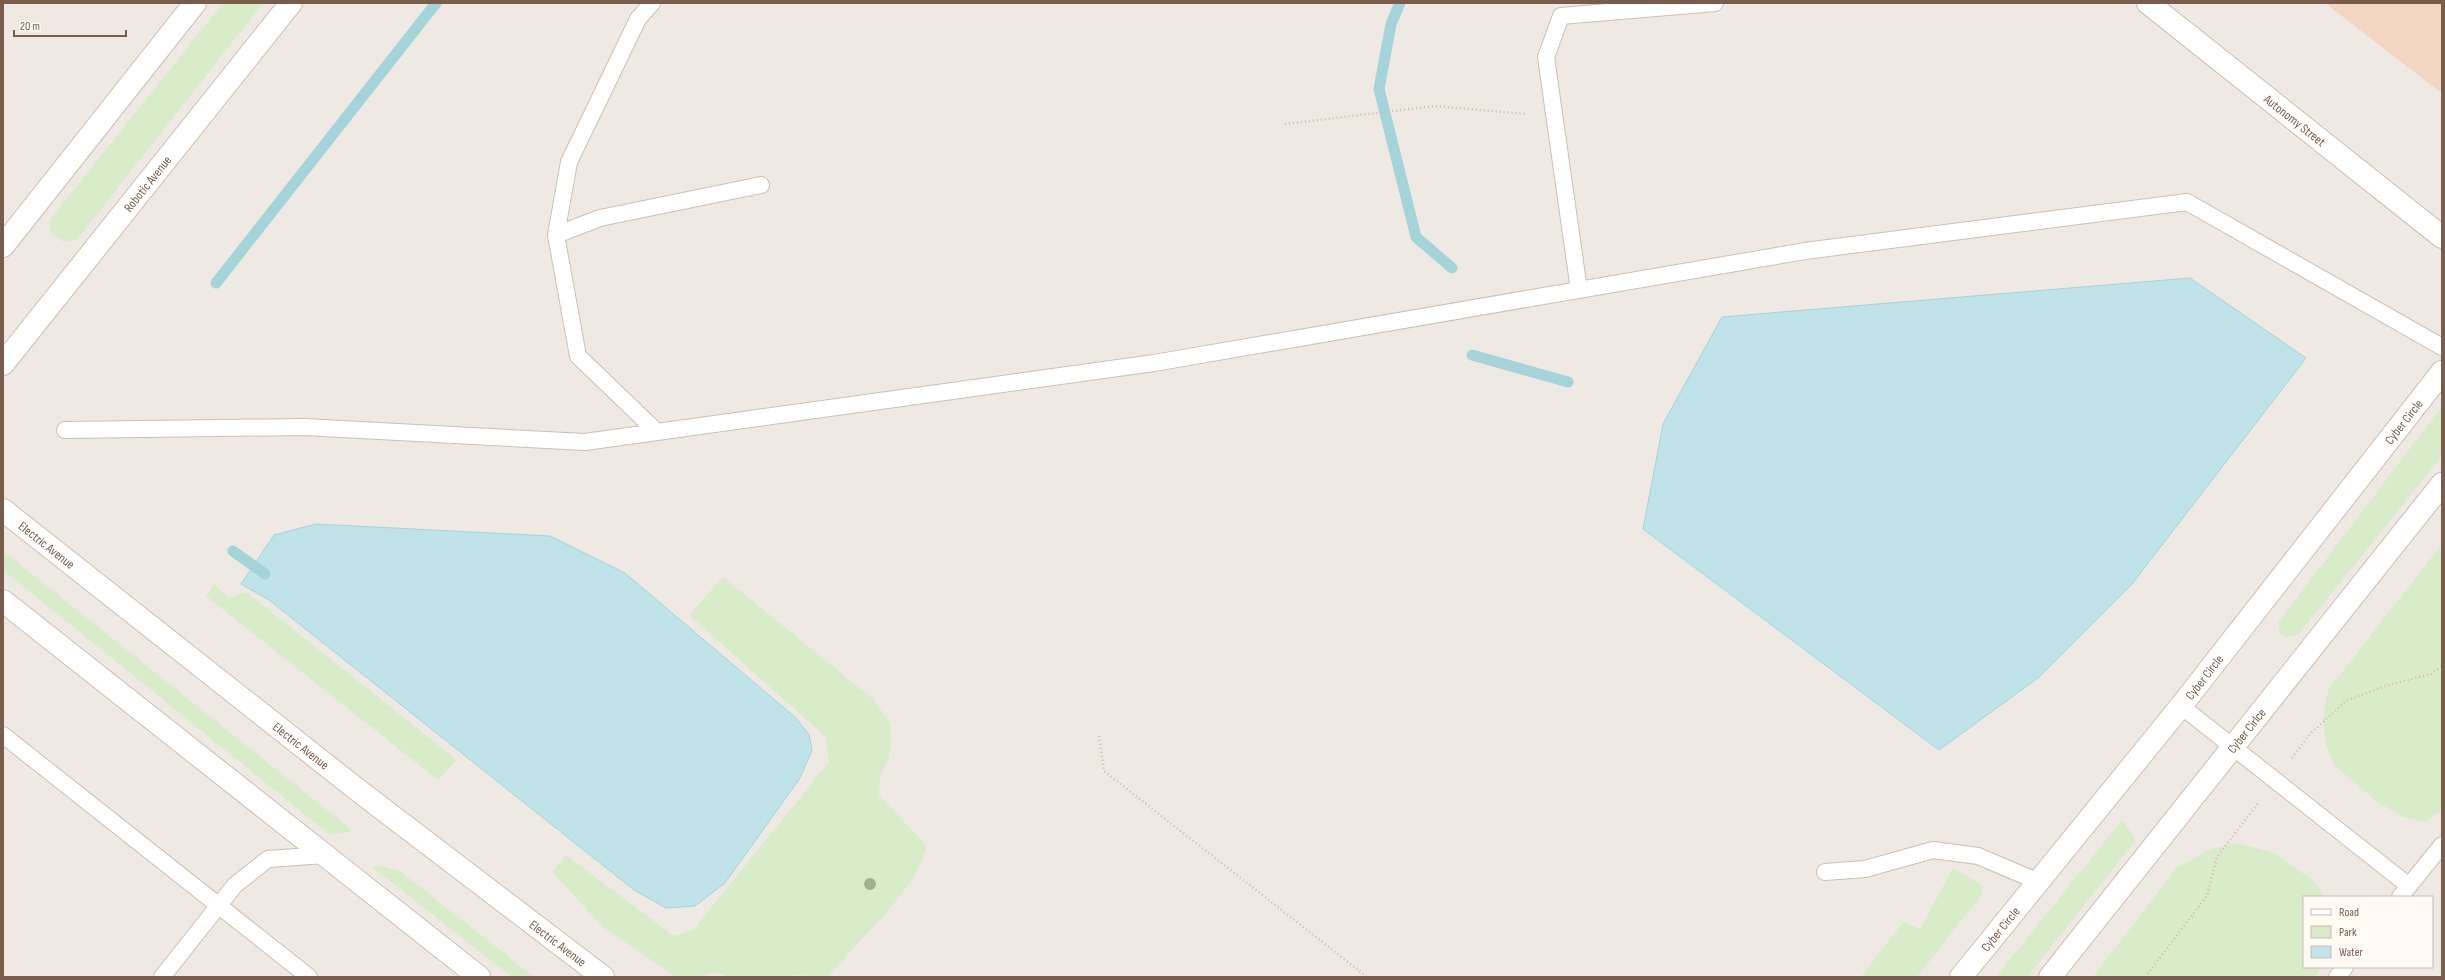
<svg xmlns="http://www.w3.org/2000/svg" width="2445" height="980" font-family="'Sofia Sans Condensed',sans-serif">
  <rect width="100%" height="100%" fill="#fdf6ec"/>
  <path fill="#efe9e4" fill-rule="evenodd" d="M 3,3 L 2442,3 L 2442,977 L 3,977 ZM 2304,897 L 2432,897 L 2432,967 L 2304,967 Z"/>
  <path fill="#d8ecc9" d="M 223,3 L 263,3 L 77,240 L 64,242 L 51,233 L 49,221 Z
    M 2442,406 L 2442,456 L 2298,635 L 2285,637 L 2280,634 L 2278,623 Z
    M 2442,544 L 2442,810 L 2425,822 L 2403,817 L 2376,801 L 2334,765 L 2326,744 L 2323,720 L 2328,690 Z
    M 3,551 L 353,831 L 330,835 L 3,570 Z
    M 723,577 L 873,699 L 890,723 L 891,746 L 888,762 L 880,774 L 879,795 L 927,846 L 915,876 L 889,910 L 827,977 L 797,975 L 789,977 L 728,977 L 715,972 L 699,977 L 676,977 L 603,927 L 552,872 L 566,855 L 674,936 L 693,930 L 829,762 L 826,737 L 689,615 Z
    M 214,584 L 229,598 L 246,592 L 457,760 L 438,780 L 206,596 Z
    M 2122,820 L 2136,840 L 2027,977 L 1996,977 Z
    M 2237,843 L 2274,853 L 2315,882 L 2325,897 L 2304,897 L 2304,967 L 2322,967 L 2314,977 L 2093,977 L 2176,868 L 2211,849 Z
    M 381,866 L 400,871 L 534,977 L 512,977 L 372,867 Z
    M 1953,868 L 1980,884 L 1983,893 L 1917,977 L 1861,977 L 1903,922 L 1920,929 Z"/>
  <path fill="#bfe3e8" stroke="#a5d3da" d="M 2190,278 L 2306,358 L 2132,584 L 2038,678 L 1939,750 L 1643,529 L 1663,424 L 1722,317 Z
    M 316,524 L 550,536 L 625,573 L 796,718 L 809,735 L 812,750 L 800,778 L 725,883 L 695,906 L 666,908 L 634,890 L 269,600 L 241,584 L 274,535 Z"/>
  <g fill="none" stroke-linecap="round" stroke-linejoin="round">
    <path stroke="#a5d3da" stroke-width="11" d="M 1400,3 L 1391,24 L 1379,89 L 1416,237 L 1452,268
      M 216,283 L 436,3
      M 1472,355 L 1568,382
      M 233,551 L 265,574"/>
  </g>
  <path fill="#f3d5c3" d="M 2325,3 L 2442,3 L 2442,89 L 2440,92 Z"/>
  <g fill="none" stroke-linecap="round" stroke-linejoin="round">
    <defs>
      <path id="service" d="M 652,3 L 638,19 L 569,162 L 556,235 L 578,356 L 657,432
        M 556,235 L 600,218 L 761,185
        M 1579,290 L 1546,57 L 1561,16 L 1715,3
        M 65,430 L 304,427 L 585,442 L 1154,363 L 1805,251 L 2187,202 L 2442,347
        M 2181,706 L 2409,886
        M 3,735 L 309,977
        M 1825,872 L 1865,869 L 1933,850 L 1978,856 L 2039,882
        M 2400,897 L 2442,845
        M 162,977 L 235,885 L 268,859 L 325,855
        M 2337,977 L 2345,967"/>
      <g id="minor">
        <path id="s1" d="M 2148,3 L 2442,237"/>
        <path d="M 3,246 L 195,3"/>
        <path id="s2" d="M 3,364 L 291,3"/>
        <path id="s3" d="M 3,510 L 359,791 L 603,977"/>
        <path d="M 3,601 L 479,977"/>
        <path id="s4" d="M 1961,977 L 2181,706 L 2442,372"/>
        <path id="s5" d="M 2050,977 L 2442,484"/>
      </g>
    </defs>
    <use href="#service" stroke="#d1beb0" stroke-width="18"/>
    <use href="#minor" stroke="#d1beb0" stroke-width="24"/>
    <path stroke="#d9b8a5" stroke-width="2.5" stroke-dasharray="1 3" stroke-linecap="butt" d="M 1285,124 L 1435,106 L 1526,114
      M 1099,736 L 1104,771 L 1367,977
      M 2292,758 L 2310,734 L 2346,701 L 2385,686 L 2431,674 L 2442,666
      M 2145,977 L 2207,896 L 2217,857 L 2259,802"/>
    <use href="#service" stroke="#fff" stroke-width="16"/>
    <use href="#minor" stroke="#fff" stroke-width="22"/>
  </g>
  <circle fill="#a0b28e" cx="870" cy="884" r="6"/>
  <g text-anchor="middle" stroke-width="4" stroke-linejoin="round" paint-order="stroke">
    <g font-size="13" fill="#7a5c4d" stroke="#fffaf3">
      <text dy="5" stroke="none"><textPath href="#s1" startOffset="188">Autonomy Street</textPath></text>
      <text dy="5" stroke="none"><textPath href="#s2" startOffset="231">Robotic Avenue</textPath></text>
      <text dy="5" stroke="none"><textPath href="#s4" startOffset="710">Cyber Circle</textPath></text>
      <text dy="5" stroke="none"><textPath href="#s3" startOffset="56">Electric Avenue</textPath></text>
      <text dy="5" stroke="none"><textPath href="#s4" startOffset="386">Cyber Circle</textPath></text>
      <text dy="5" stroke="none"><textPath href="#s5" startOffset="315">Cyber Cirlce</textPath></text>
      <text dy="5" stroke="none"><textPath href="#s3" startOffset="380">Electric Avenue</textPath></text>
      <text dy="5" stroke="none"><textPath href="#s4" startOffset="62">Cyber Circle</textPath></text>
      <text dy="5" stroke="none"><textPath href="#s3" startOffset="704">Electric Avenue</textPath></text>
    </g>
  </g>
  <rect width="2445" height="980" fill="none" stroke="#7a5c4d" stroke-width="8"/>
  <rect x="2303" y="896" width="130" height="72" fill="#fffaf3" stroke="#cabbb1"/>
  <rect x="2311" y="909" width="20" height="6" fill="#ffffff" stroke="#cabbb1"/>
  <text x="2339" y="916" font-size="12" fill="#7a5c4d">Road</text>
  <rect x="2311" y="926" width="20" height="12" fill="#d8ecc9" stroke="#cabbb1"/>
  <text x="2339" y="936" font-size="12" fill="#7a5c4d">Park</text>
  <rect x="2311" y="946" width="20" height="12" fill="#bfe3e8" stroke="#cabbb1"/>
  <text x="2339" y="956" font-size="12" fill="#7a5c4d">Water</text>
  <path d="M14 30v6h112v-6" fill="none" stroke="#7a5c4d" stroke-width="2"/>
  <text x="20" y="30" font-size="12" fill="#7a5c4d" stroke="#fffaf3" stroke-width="3" paint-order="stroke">20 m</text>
</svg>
